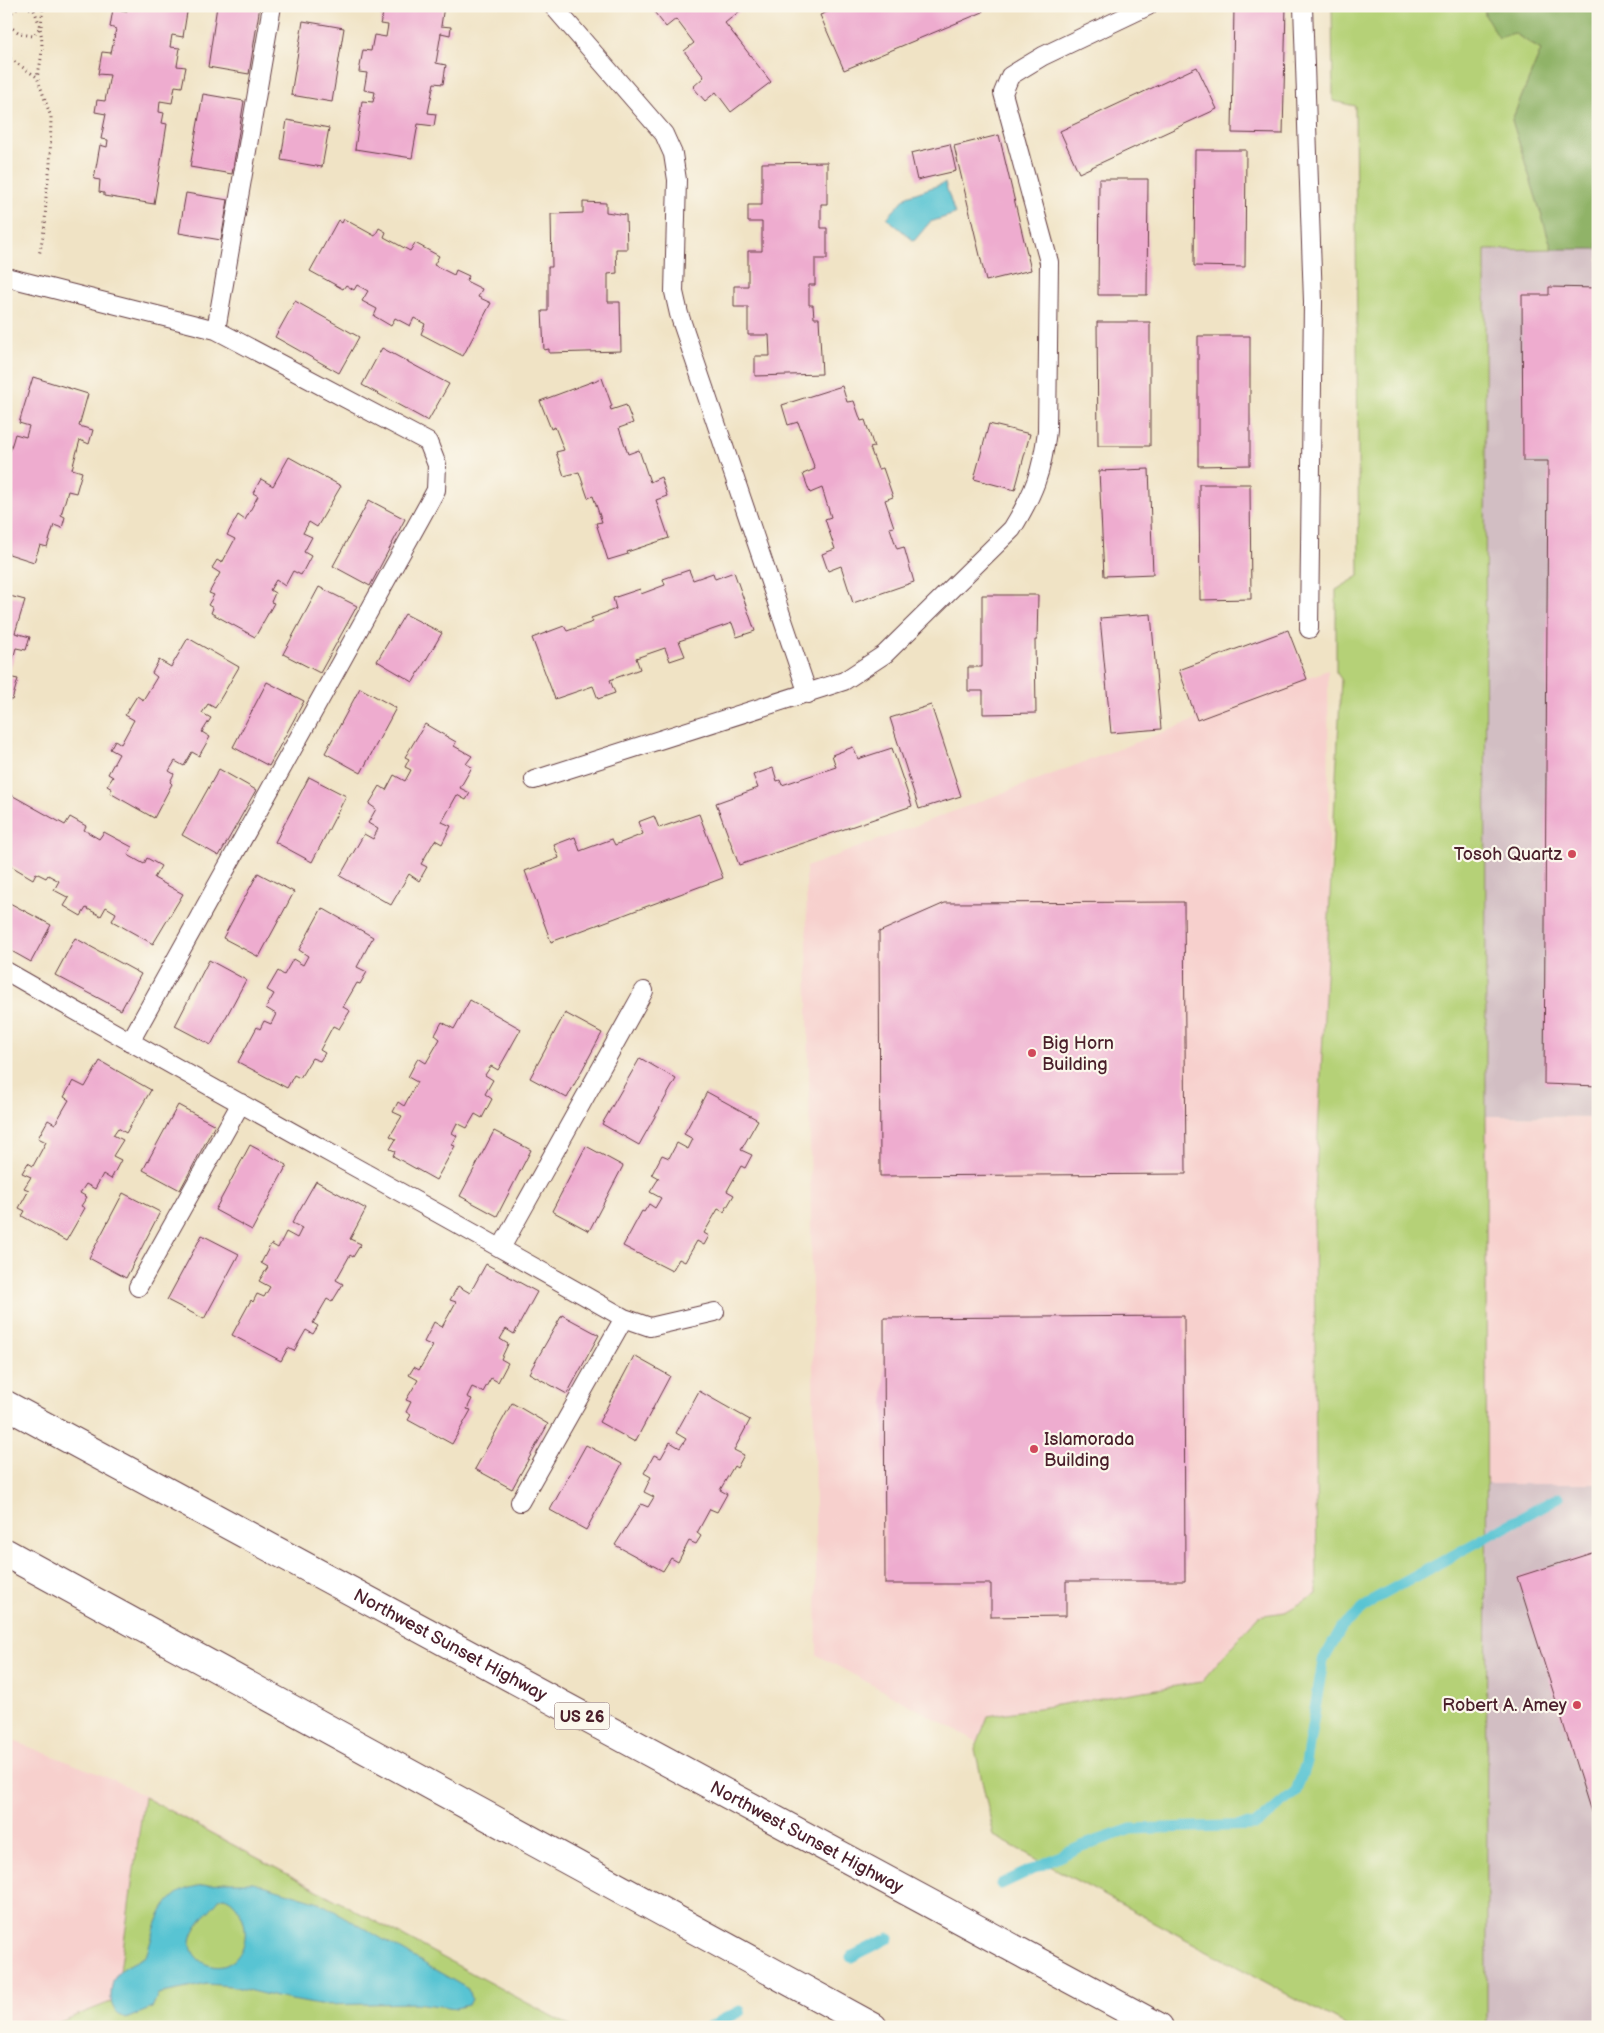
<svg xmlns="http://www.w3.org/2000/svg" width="1604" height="2033" font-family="'Balsamiq Sans',sans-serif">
  <rect width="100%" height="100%" fill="#fbf7ec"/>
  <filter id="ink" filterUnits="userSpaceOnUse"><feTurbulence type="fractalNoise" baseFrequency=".02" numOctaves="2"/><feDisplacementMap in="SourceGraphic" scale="10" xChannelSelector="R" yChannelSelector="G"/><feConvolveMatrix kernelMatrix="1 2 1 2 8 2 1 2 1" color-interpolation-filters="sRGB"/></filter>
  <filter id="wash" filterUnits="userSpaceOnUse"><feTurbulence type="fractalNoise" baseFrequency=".0096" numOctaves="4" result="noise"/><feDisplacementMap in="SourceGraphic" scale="20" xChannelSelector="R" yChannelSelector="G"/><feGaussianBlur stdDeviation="1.12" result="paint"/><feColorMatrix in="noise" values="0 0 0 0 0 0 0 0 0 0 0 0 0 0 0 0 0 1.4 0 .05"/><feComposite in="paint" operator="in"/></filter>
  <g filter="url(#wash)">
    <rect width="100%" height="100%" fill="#f0e3c5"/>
    <path fill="#f7d0cd" d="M 1328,670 L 1337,1936 L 817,1655 L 806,867 Z
      M 1486,1116 L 1598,1117 L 1598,1484 L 1486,1484 Z
      M 6,1738 L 115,1780 L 572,2027 L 6,2027 Z"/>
    <path fill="#d2bec3" d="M 1485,249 L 1598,249 L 1598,1117 L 1486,1116 Z
      M 1486,1484 L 1598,1484 L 1598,2027 L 1487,2027 Z"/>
    <path fill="#b5d177" stroke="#807851" d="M 1332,6 L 1485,6 L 1485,15 L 1541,50 L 1512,120 L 1552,249 L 1485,250 L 1487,2027 L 1349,2027 L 994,1836 L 975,1749 L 988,1716 L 1201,1682 L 1258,1616 L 1285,1612 L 1317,1594 L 1314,1213 L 1341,679 L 1336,672 L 1336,590 L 1359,576 L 1355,106 L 1333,101 Z
      M 144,1797 L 572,2027 L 47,2027 L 116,2000 Z"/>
    <path fill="#90b368" stroke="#6d694a" d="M 1485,6 L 1598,6 L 1598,249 L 1552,249 L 1512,120 L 1541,50 L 1514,33 L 1499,38 L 1485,15 Z"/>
    <path fill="#59c4d3" stroke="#52727f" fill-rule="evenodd" d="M 945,183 L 955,214 L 930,222 L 914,241 L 887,218 L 907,196 Z
      M 223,1882 L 253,1882 L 319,1902 L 468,1989 L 471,1999 L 468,2005 L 456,2008 L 416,2003 L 319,2005 L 276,1997 L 231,1986 L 207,1984 L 158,1994 L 152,2008 L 126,2019 C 115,2012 110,2007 111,1994 C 112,1969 127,1967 146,1956 C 154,1934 158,1905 180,1892 C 192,1885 210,1885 223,1882 ZM 224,1897 C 234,1900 239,1909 243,1919 C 248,1934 245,1954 230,1963 C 215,1973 190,1961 191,1942 C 192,1926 211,1910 220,1898 Z"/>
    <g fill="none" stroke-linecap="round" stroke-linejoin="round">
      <path stroke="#59c4d3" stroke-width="11" d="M 1001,1884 L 1082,1846 L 1131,1829 L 1256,1825 L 1296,1791 L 1306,1763 L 1323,1661 L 1342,1627 L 1376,1598 L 1559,1497
        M 851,1957 L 889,1938
        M 709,2027 L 740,2011"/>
    </g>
    <g id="blocks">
      <path fill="#eeaccf" d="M 128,6 L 188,6 L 183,37 L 172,35 L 170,47 L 180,48 L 177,66 L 186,67 L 182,87 L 175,86 L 172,103 L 160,101 L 159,112 L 164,113 L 162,123 L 167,124 L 154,204 L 104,196 L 104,193 L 99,192 L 100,180 L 94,179 L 100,145 L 107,147 L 108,140 L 101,139 L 106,114 L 95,112 L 97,100 L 105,101 L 110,75 L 98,74 L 102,52 L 111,53 L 116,29 L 110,27 L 113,9 L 127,11 Z
        M 217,6 L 260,6 L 249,74 L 208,67 Z
        M 380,6 L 444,6 L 441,26 L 451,27 L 450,35 L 441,33 L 436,63 L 446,65 L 443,84 L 434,83 L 428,113 L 436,114 L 434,126 L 418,124 L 412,158 L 355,149 L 362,101 L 373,102 L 375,92 L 364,90 L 367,73 L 359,72 L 363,50 L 371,51 L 374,35 L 386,37 L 388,25 L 380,24 L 383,14 L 379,14 Z
        M 664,6 L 746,6 L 725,23 L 771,82 L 731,112 L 716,92 L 705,101 L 693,87 L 704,77 L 684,51 L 694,43 L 676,19 L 666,27 L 655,13 Z
        M 842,6 L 980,6 L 983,12 L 844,70 L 820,15 Z
        M 1234,6 L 1286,6 L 1283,134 L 1232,133 Z
        M 303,21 L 344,28 L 332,102 L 291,95 Z
        M 1197,67 L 1217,109 L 1079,173 L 1060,131 Z
        M 203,94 L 244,101 L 232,174 L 190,167 Z
        M 287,120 L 329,128 L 322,167 L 281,160 Z
        M 999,135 L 1031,270 L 986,281 L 954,146 Z
        M 950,144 L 956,171 L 917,180 L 911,153 Z
        M 1195,150 L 1246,150 L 1245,267 L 1194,266 Z
        M 827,162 L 827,204 L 821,204 L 821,228 L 827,228 L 827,259 L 815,259 L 815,285 L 809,285 L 809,305 L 813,305 L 814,318 L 819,318 L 822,374 L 755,376 L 755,356 L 770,356 L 769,335 L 748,335 L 748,307 L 734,307 L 734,286 L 748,286 L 748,251 L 762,251 L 762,222 L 748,222 L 748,205 L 762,205 L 762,163 Z
        M 1099,179 L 1148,179 L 1147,295 L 1098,295 Z
        M 186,193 L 228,200 L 221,240 L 179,233 Z
        M 583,202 L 606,203 L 606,212 L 626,215 L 627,249 L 616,249 L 617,273 L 608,274 L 608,302 L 620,302 L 621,351 L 549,353 L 549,349 L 544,350 L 542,311 L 548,311 L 548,267 L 552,267 L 551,214 L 583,213 Z
        M 344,219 L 375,236 L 379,228 L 386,232 L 384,237 L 410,251 L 415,243 L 439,256 L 434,265 L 454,275 L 456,270 L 469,276 L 466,281 L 482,289 L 478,297 L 491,303 L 463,356 L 421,334 L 425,324 L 414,318 L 410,326 L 395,318 L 391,326 L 374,316 L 377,309 L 362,301 L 368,291 L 357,285 L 354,290 L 346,285 L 343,289 L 310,271 L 338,220 L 342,223 Z
        M 1549,287 L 1598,288 L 1598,1086 L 1544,1084 L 1548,461 L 1523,461 L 1522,295 L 1549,295 Z
        M 295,301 L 359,337 L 339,373 L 275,337 Z
        M 1097,322 L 1150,322 L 1150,446 L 1098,446 Z
        M 1198,336 L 1250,336 L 1250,465 L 1198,466 Z
        M 382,348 L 449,384 L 428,421 L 362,385 Z
        M 33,377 L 88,394 L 79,426 L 93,430 L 89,444 L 80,440 L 72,469 L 82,472 L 76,493 L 68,491 L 61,515 L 65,517 L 62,528 L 54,525 L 47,547 L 40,545 L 34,562 L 6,553 L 6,502 L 10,490 L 6,489 L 6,450 L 10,451 L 15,434 L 26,437 L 29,426 L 19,423 Z
        M 602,378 L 612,406 L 610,407 L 611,410 L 626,405 L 633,423 L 619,428 L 628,454 L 639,450 L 650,482 L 661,477 L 667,496 L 656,500 L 669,538 L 627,552 L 628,554 L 608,560 L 596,523 L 602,522 L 593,496 L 588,498 L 579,472 L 564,476 L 556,452 L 564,450 L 555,427 L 551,429 L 540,401 Z
        M 842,386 L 847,402 L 854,401 L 861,421 L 865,420 L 874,447 L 870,448 L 878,469 L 883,468 L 893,497 L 885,500 L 894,527 L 890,528 L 897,549 L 904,547 L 914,582 L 853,603 L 841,566 L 828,571 L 822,554 L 835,549 L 825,519 L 831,517 L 822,488 L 810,493 L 803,474 L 815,469 L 798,422 L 788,425 L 782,405 Z
        M 989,424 L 1030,434 L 1015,490 L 974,479 Z
        M 289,457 L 341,486 L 317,527 L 309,522 L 303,533 L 312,537 L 304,552 L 311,556 L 301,575 L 293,571 L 285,586 L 276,580 L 270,590 L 275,593 L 271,602 L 274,603 L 255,637 L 211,613 L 213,608 L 208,605 L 214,595 L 209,593 L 220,573 L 212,568 L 217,560 L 222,563 L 235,539 L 227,535 L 238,515 L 245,520 L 258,496 L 253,493 L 261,479 L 273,486 Z
        M 1149,469 L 1153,574 L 1104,576 L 1099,471 Z
        M 1199,484 L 1250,484 L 1251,599 L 1200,600 Z
        M 369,500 L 405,519 L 370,586 L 333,566 Z
        M 689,570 L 693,580 L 713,573 L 715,579 L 734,572 L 755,631 L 737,637 L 732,623 L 679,641 L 685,656 L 670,661 L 665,648 L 636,658 L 640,669 L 610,680 L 615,693 L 598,699 L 593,686 L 555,699 L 532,638 L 564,626 L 567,631 L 593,622 L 591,618 L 616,609 L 613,598 L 640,589 L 641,594 L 665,585 L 663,579 Z
        M 319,587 L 357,606 L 320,673 L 283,654 Z
        M 6,595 L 25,600 L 15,633 L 30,637 L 26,650 L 16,648 L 8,677 L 18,679 L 12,700 L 6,699 Z
        M 982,595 L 1038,595 L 1037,640 L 1035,640 L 1036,713 L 983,714 L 983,691 L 968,691 L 968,667 L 982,667 Z
        M 405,614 L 442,633 L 413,682 L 377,661 Z
        M 1151,614 L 1161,729 L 1111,733 L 1100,618 Z
        M 1288,630 L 1307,679 L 1197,720 L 1179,670 Z
        M 188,638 L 239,667 L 215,708 L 208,704 L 202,713 L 211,718 L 202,732 L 210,737 L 199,756 L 192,752 L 184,766 L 175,761 L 169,771 L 174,774 L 170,782 L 172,784 L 154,818 L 110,793 L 112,789 L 107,786 L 113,777 L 108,774 L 119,754 L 110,749 L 115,740 L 121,744 L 134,720 L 125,715 L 137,696 L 143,700 L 157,677 L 152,673 L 159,660 L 171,667 Z
        M 267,682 L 304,701 L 269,766 L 233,747 Z
        M 360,688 L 396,708 L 361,773 L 325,753 Z
        M 931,705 L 961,796 L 919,809 L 890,718 Z
        M 425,724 L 456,742 L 454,746 L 472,756 L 466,764 L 472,767 L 460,788 L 470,793 L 466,800 L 457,795 L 442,822 L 451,826 L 442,844 L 435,840 L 421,864 L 427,867 L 419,881 L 409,874 L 391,905 L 340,876 L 364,834 L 373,839 L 378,829 L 368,823 L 376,809 L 369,804 L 380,786 L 386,790 L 394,775 L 405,781 L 411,770 L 405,767 L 409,759 L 405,757 Z
        M 853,747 L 858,759 L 892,748 L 912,806 L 739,865 L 716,803 L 758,788 L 753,775 L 773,768 L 777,781 L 780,780 L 782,785 L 836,767 L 832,755 Z
        M 219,769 L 256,790 L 219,856 L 182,835 Z
        M 309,777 L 346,796 L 312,862 L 275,842 Z
        M 6,792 L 65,825 L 70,817 L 86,826 L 84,830 L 99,839 L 104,832 L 132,847 L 128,855 L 144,864 L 147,858 L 161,866 L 154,878 L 183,894 L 153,944 L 112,921 L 116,913 L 106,907 L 101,916 L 86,908 L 81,916 L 64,906 L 69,898 L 54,890 L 59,881 L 48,875 L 46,878 L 36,873 L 33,879 L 6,863 Z
        M 699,814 L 723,878 L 551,942 L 525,871 L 559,858 L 554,845 L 575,837 L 580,851 L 612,839 L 615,845 L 643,834 L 638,822 L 654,816 L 659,828 Z
        M 258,873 L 294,892 L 259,957 L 223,938 Z
        M 6,901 L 51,925 L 31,962 L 6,948 Z
        M 1184,902 L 1186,1174 L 880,1176 L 879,932 L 945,903 Z
        M 322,908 L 373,937 L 357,967 L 367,972 L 360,984 L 357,983 L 343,1007 L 350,1011 L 339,1029 L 333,1026 L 320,1050 L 325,1053 L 320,1061 L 312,1058 L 300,1078 L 294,1075 L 287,1088 L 238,1062 L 257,1027 L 260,1029 L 264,1021 L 271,1024 L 276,1014 L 266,1008 L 274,994 L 267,990 L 278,971 L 284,975 L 293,959 L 303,965 L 308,956 L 299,950 Z
        M 75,938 L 141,974 L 121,1010 L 55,975 Z
        M 209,960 L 246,980 L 211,1045 L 175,1026 Z
        M 470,1000 L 521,1029 L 498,1070 L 491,1066 L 485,1075 L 493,1080 L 485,1094 L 492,1099 L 482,1118 L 475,1114 L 467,1128 L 457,1123 L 452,1133 L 457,1136 L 452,1145 L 455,1146 L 436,1180 L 393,1156 L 395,1151 L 390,1149 L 396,1139 L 390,1136 L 402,1116 L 393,1112 L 398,1102 L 404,1106 L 417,1082 L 408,1077 L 418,1058 L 426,1063 L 440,1039 L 435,1035 L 442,1022 L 454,1029 Z
        M 565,1013 L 602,1033 L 567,1098 L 530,1078 Z
        M 640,1058 L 676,1079 L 639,1145 L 602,1124 Z
        M 100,1061 L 151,1090 L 126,1133 L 118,1128 L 113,1135 L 123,1140 L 113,1156 L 121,1160 L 111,1179 L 103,1174 L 95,1189 L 86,1184 L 80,1193 L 87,1197 L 81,1206 L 85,1208 L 66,1241 L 22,1216 L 25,1211 L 19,1208 L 29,1190 L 24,1188 L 31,1177 L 22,1173 L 28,1163 L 33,1166 L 46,1142 L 38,1138 L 48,1120 L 55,1124 L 69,1100 L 64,1097 L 73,1081 L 85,1087 Z
        M 707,1092 L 758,1120 L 741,1150 L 752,1155 L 745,1168 L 741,1166 L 727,1191 L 734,1195 L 724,1212 L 718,1209 L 704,1233 L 709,1236 L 704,1245 L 697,1241 L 685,1262 L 679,1259 L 672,1271 L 623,1246 L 642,1211 L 644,1212 L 649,1204 L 655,1208 L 661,1198 L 650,1192 L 659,1178 L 652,1174 L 662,1155 L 669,1158 L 677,1143 L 688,1149 L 693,1139 L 684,1134 Z
        M 178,1105 L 215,1125 L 180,1190 L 143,1170 Z
        M 494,1131 L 531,1150 L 497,1216 L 460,1196 Z
        M 250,1145 L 287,1165 L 252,1230 L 215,1210 Z
        M 586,1146 L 623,1166 L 589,1231 L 552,1211 Z
        M 316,1181 L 366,1209 L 350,1239 L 361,1244 L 353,1257 L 350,1255 L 336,1280 L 343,1284 L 332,1302 L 327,1299 L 313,1323 L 318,1326 L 313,1334 L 306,1330 L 294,1351 L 288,1348 L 281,1361 L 232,1335 L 251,1300 L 253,1302 L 257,1294 L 264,1297 L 270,1287 L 259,1281 L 268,1267 L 261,1263 L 271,1244 L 278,1248 L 286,1232 L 297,1238 L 302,1228 L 292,1223 Z
        M 123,1193 L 160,1212 L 126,1278 L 89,1258 Z
        M 202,1235 L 239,1254 L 204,1319 L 167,1300 Z
        M 486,1264 L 537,1292 L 514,1334 L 506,1329 L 500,1339 L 508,1344 L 501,1359 L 508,1363 L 498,1382 L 491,1378 L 483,1392 L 472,1387 L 467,1397 L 472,1399 L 467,1409 L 471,1410 L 452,1444 L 408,1420 L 411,1415 L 406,1412 L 411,1402 L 406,1400 L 418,1380 L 409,1375 L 414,1367 L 419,1370 L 433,1346 L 424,1342 L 434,1322 L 442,1327 L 456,1302 L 450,1300 L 458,1286 L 470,1293 Z
        M 562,1315 L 599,1335 L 567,1394 L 529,1373 Z
        M 1184,1316 L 1185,1581 L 1066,1581 L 1066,1616 L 991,1617 L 991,1584 L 885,1584 L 884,1318 Z
        M 634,1356 L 670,1376 L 635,1442 L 599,1422 Z
        M 699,1391 L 750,1420 L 734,1450 L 744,1455 L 737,1468 L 734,1466 L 720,1490 L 727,1494 L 717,1512 L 710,1509 L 697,1533 L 701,1536 L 696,1544 L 689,1541 L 678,1562 L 671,1558 L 663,1571 L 615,1545 L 641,1504 L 648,1507 L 654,1497 L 644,1492 L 651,1477 L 644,1473 L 654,1455 L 661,1458 L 670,1442 L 680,1448 L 686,1439 L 676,1433 Z
        M 512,1403 L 548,1424 L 512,1489 L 475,1469 Z
        M 586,1445 L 622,1464 L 586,1530 L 550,1510 Z
        M 1598,1551 L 1598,1831 L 1597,1831 L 1517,1577 Z"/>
    </g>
  </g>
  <g filter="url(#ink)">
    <use href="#blocks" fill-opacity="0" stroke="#633c42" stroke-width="1"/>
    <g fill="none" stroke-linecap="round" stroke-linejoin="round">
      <defs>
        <path id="service" d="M 553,6 L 664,134 L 673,154 L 677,180 L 674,292 L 679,314 L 808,694
          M 1303,6 L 1313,302 L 1309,629
          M 6,277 L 216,330 L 428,442 L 437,465 L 436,490 L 424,512 L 130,1042
          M 216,330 L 272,6
          M 534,780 L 844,681 L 885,654 L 1012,529 C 1034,493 1042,472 1047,431 L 1049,262 L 1003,93 L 1010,76 L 1023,68 L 1043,56 L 1148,6
          M 6,971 C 211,1089 419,1201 624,1318 L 650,1327 L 715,1312
          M 501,1248 L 644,991
          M 138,1287 L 241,1103
          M 520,1502 L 624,1318"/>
        <g id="motorway">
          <path id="s1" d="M 6,1405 L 1159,2027"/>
          <path d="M 6,1553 L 873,2027"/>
        </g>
      </defs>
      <use href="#service" stroke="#633c42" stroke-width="20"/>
      <use href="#motorway" stroke="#633c42" stroke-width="30"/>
      <path stroke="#633c42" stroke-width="3" stroke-dasharray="1 4" stroke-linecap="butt" d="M 21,6 L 11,13 L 9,26 L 21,34 L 33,36 L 41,26 L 43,6
        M 25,6 L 34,10 C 44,33 44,52 37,77
        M 6,56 L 37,77 L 51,117 L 50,165 L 46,196 L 45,225 L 39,256"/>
      <use href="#service" stroke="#fff" stroke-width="18"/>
      <use href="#motorway" stroke="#fff" stroke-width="28"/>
    </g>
  </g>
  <g fill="#d1495b" stroke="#fbf7ec" stroke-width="2">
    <circle cx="1572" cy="854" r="5"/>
    <circle cx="1032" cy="1053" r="5"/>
    <circle cx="1034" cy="1449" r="5"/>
    <circle cx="1577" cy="1705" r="5"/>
  </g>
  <g text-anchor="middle" stroke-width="4.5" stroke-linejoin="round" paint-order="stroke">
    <rect fill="#fbf7ec" stroke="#7f6065" stroke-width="1" x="554.5" y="1702.5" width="55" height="27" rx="4"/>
    <g font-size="16" font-weight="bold" fill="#4a1f2b">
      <text x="582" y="1722">US 26</text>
    </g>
    <g font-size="18" fill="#4a1f2b" stroke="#fbf7ec" text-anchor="end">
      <text x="1562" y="860">Tosoh Quartz</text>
      <text x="1042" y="1049" text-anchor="start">Big Horn<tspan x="1042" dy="21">Building</tspan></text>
      <text x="1044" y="1445" text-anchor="start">Islamorada<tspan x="1044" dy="21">Building</tspan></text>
      <text x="1567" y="1711">Robert A. Amey</text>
    </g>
    <g font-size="18" fill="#4a1f2b" stroke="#fbf7ec">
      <text dy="6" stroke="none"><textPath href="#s1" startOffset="505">Northwest Sunset Highway</textPath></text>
      <text dy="6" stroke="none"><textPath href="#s1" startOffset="910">Northwest Sunset Highway</textPath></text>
    </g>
  </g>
  <rect width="1604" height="2033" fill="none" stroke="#fbf7ec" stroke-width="25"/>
</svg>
